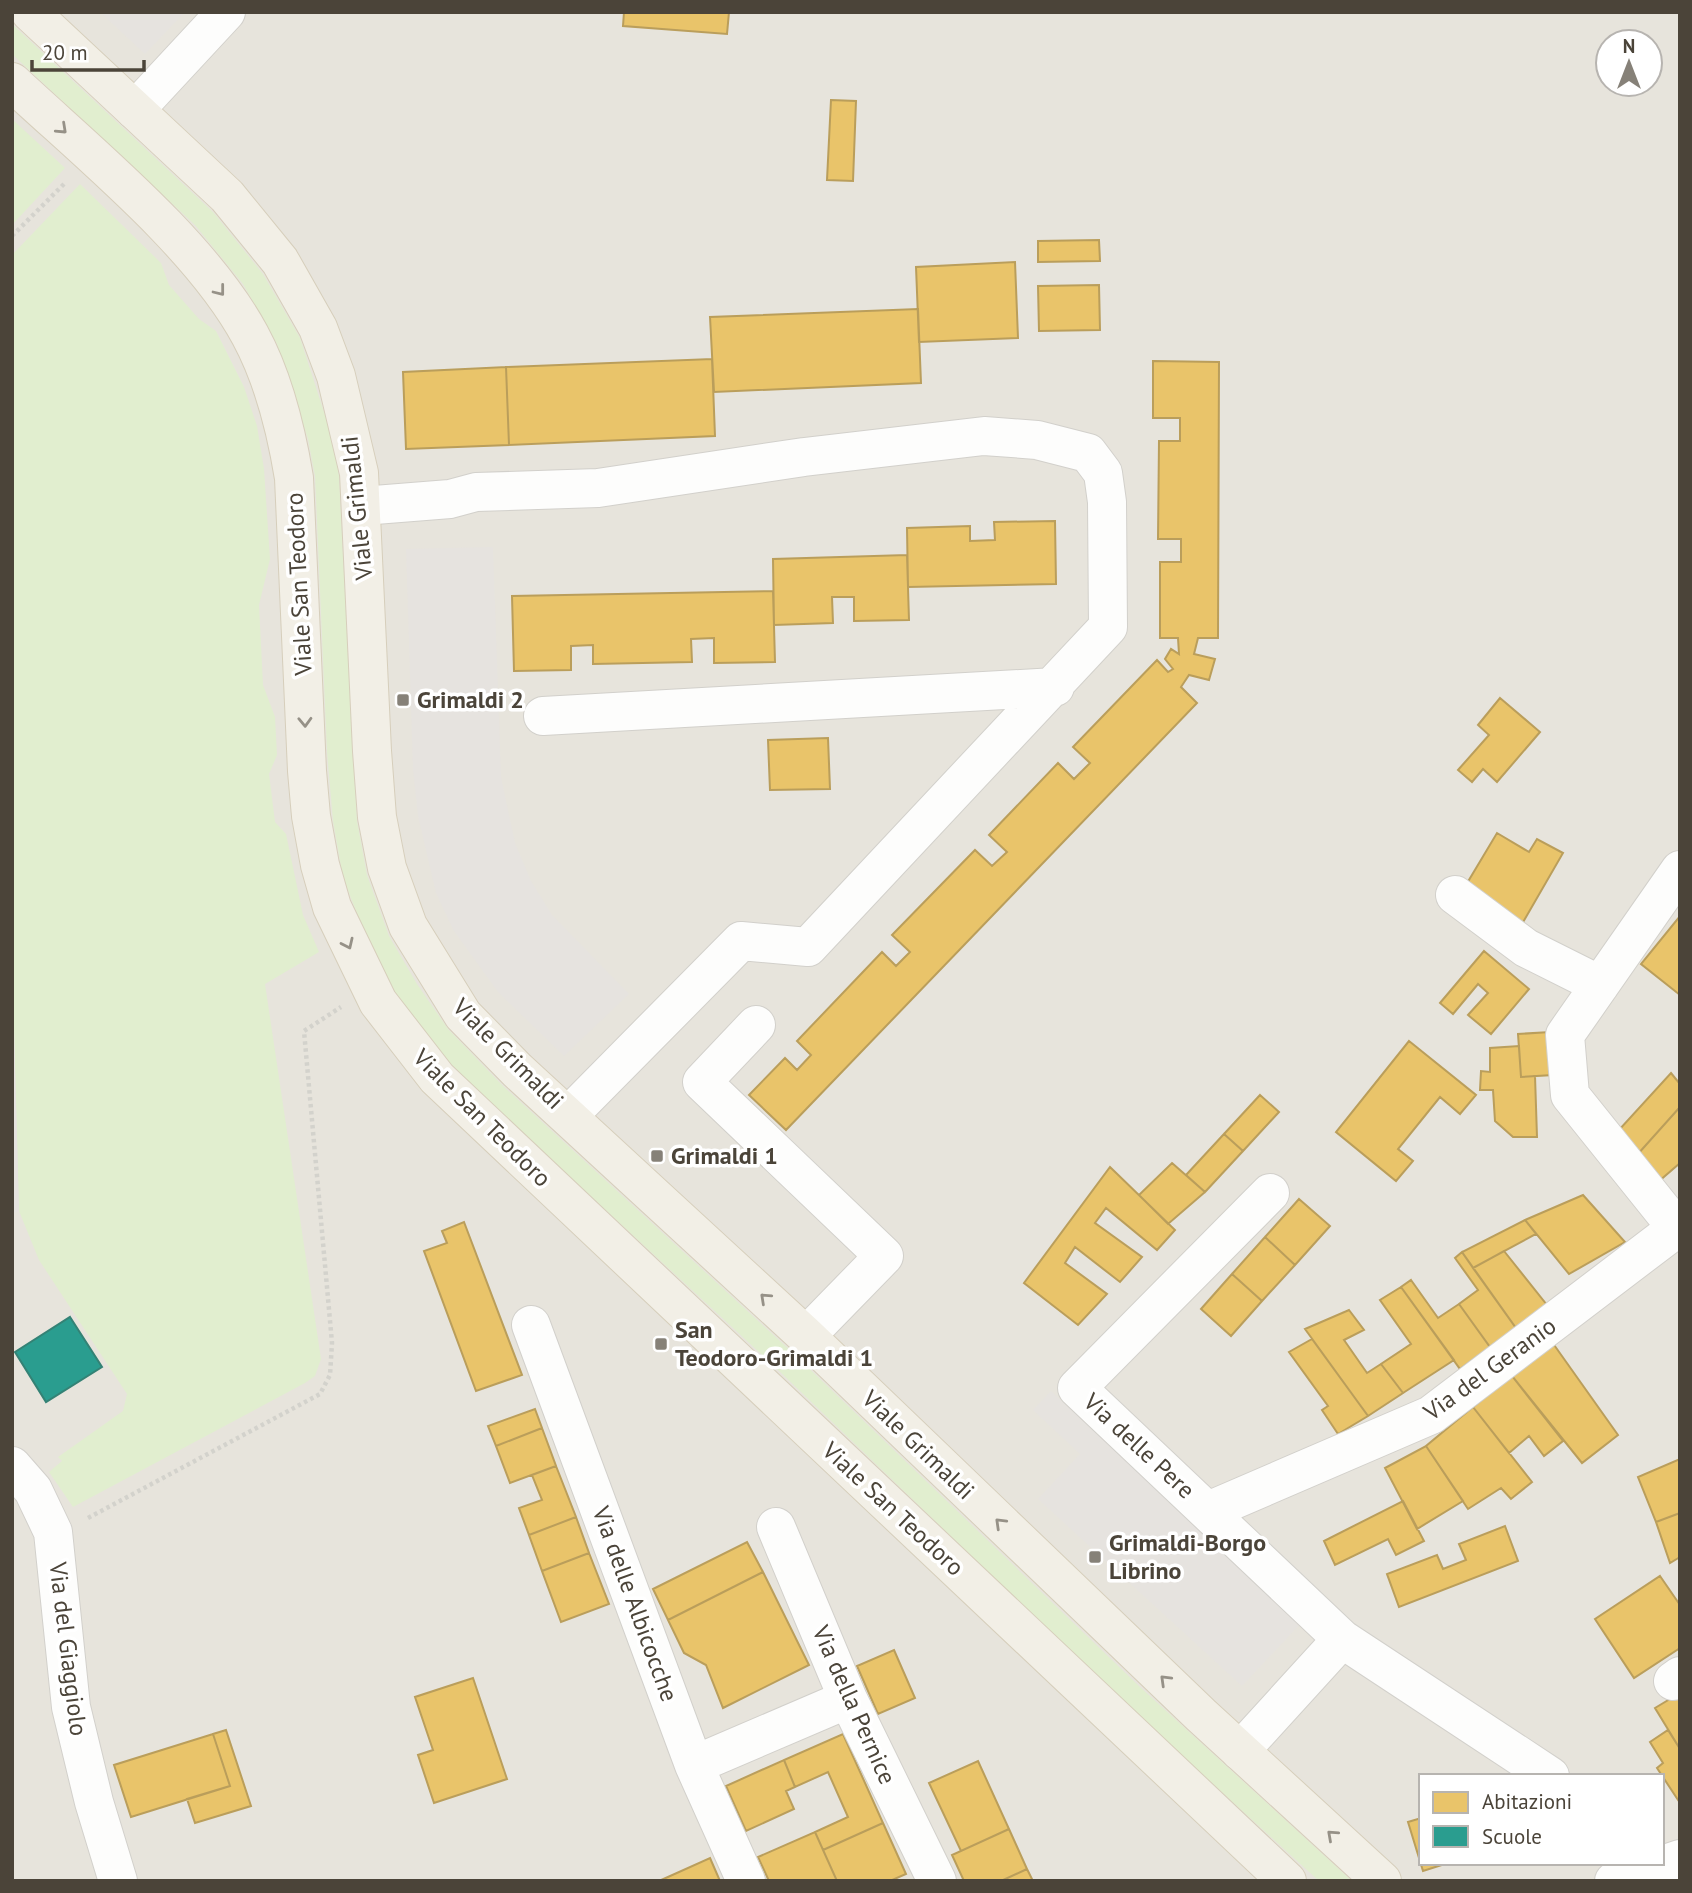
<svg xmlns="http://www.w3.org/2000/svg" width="1692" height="1893" font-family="'PT Sans',sans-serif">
  <rect width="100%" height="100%" fill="#f4f2ee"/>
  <path fill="#e7e4dc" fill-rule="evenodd" d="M 12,12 L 1680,12 L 1680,1881 L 12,1881 ZM 1608,42 L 1650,42 L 1650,84 L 1608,84 ZM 1421,1776 L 1662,1776 L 1662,1863 L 1421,1863 Z"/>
  <path fill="#e1eecf" d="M 12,24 L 213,212 L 263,274 L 300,338 L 332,437 L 339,476 L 353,754 L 357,821 L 367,875 L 389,936 L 417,984 L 448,1029 L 503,1086 L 792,1352 L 1140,1687 L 1352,1881 L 1319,1881 L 1123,1702 L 775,1367 L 487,1100 L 428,1041 L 396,994 L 368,941 L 343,878 L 333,821 L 327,752 L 315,476 L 308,439 L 277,344 L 243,284 L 195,225 L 12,54 Z
    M 12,119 L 65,168 L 12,225 Z
    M 80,184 L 161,263 L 169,285 L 199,319 L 216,331 L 244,387 L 257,426 L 264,469 L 270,559 L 259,605 L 263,685 L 275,717 L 277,755 L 269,774 L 275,822 L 286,834 L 303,915 L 319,952 L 265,984 L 321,1359 L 315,1376 L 305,1383 L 73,1507 L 49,1472 L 62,1461 L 58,1457 L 123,1411 L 127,1394 L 39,1260 L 19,1211 L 12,956 L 12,255 Z"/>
  <path fill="#e6e3df" d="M 100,12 L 185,12 L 145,54 Z
    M 493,547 L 501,777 L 515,843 L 531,881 L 552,915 L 629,994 L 564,1056 L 498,992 L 454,931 L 436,893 L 418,816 L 413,769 L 406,549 Z
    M 12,956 L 19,1211 L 12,1214 Z
    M 1051,1391 L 1302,1622 L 1242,1686 L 1038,1499 L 1080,1454 L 1033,1410 Z"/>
  <path fill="#e9c46a" stroke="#ba9e5b" stroke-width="2" d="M 624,12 L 729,12 L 727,34 L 623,26 Z
    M 831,100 L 856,101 L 853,181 L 827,180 Z
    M 1099,240 L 1100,261 L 1038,262 L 1038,241 Z
    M 1015,262 L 1018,338 L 919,342 L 916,267 Z
    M 1099,285 L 1100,330 L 1039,331 L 1038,286 Z
    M 918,309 L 921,383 L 714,392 L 710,317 Z
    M 712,359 L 715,436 L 509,445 L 506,367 Z
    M 1153,361 L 1219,362 L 1218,638 L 1198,638 L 1194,654 L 1215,659 L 1209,680 L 1189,675 L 1181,687 L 1197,703 L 786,1130 L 749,1095 L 785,1058 L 797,1070 L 811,1055 L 797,1041 L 882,952 L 896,966 L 910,952 L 892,935 L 975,850 L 992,866 L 1007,852 L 989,835 L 1058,763 L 1074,779 L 1090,763 L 1073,747 L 1157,660 L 1168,672 L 1173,669 L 1165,659 L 1171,649 L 1179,654 L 1178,638 L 1160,638 L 1160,562 L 1181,562 L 1181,539 L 1158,539 L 1159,441 L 1180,441 L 1180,418 L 1153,418 Z
    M 506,367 L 509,445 L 406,449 L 403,372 Z
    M 1055,521 L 1056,584 L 908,587 L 907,528 L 970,526 L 970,541 L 995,540 L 994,522 Z
    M 907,555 L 909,620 L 854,621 L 854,597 L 832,597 L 833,623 L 774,625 L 773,559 Z
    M 773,591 L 775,662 L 714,663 L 714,638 L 691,639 L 692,662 L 593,664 L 593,645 L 571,646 L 571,670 L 514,671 L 512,596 Z
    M 1500,698 L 1540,732 L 1497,782 L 1483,769 L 1472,782 L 1458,770 L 1489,735 L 1478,725 Z
    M 828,738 L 830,789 L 770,790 L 768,740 Z
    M 1497,833 L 1529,852 L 1537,839 L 1563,853 L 1522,924 L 1463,890 Z
    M 1680,916 L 1680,995 L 1641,964 Z
    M 1484,951 L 1529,989 L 1491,1034 L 1468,1015 L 1488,993 L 1478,984 L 1453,1014 L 1440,1003 Z
    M 1550,1032 L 1553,1075 L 1521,1077 L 1518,1034 Z
    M 1409,1041 L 1476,1095 L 1460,1114 L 1440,1097 L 1398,1149 L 1413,1161 L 1396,1181 L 1336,1132 Z
    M 1519,1046 L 1521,1077 L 1535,1076 L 1537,1137 L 1513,1137 L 1495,1121 L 1493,1090 L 1480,1090 L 1481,1071 L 1490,1072 L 1490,1048 Z
    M 1671,1073 L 1680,1084 L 1680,1107 L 1637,1155 L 1618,1131 Z
    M 1260,1095 L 1279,1112 L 1243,1151 L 1224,1134 Z
    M 1680,1107 L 1680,1163 L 1658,1182 L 1637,1155 Z
    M 1224,1134 L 1243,1151 L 1205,1192 L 1186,1175 Z
    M 1172,1163 L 1205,1192 L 1168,1224 L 1139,1195 Z
    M 1110,1167 L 1175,1230 L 1157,1250 L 1106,1208 L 1095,1223 L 1142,1257 L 1120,1282 L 1075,1247 L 1065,1263 L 1107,1294 L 1078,1325 L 1024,1283 Z
    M 1583,1195 L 1625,1242 L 1569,1274 L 1525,1220 Z
    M 1299,1199 L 1330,1226 L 1295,1265 L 1265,1237 Z
    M 1525,1220 L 1536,1234 L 1473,1268 L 1462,1252 Z
    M 464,1222 L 522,1375 L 476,1391 L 424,1251 L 447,1243 L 442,1231 Z
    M 1265,1237 L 1295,1265 L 1262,1301 L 1232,1274 Z
    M 1504,1251 L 1547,1305 L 1516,1328 L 1473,1268 Z
    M 1462,1252 L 1516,1328 L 1490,1347 L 1459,1304 L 1478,1290 L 1455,1258 Z
    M 1232,1274 L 1262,1301 L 1231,1336 L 1201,1309 Z
    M 1411,1280 L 1438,1318 L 1459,1304 L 1490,1347 L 1460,1369 L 1401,1287 Z
    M 1401,1287 L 1454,1360 L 1403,1393 L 1381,1364 L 1411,1344 L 1380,1300 Z
    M 1349,1310 L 1364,1330 L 1344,1340 L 1367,1373 L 1381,1364 L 1403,1393 L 1368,1416 L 1305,1329 Z
    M 1312,1339 L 1368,1416 L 1338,1434 L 1322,1410 L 1328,1406 L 1289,1352 Z
    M 1552,1342 L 1618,1435 L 1582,1463 L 1512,1376 Z
    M 1512,1376 L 1563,1441 L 1544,1456 L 1529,1436 L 1509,1453 L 1473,1407 Z
    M 1473,1407 L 1532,1482 L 1511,1499 L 1501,1488 L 1468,1509 L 1426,1446 Z
    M 535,1409 L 542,1428 L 496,1446 L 488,1426 Z
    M 542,1428 L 556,1466 L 510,1483 L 496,1446 Z
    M 1426,1446 L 1463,1501 L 1417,1529 L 1385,1468 Z
    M 1680,1459 L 1680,1513 L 1656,1522 L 1638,1477 Z
    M 556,1466 L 576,1517 L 529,1535 L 519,1508 L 542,1500 L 532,1475 Z
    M 1403,1501 L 1424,1541 L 1396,1555 L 1388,1539 L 1335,1565 L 1324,1541 Z
    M 1680,1513 L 1680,1557 L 1670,1563 L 1656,1522 Z
    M 576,1517 L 589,1553 L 542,1571 L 529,1535 Z
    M 1505,1526 L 1518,1561 L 1399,1607 L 1387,1574 L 1437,1555 L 1443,1569 L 1466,1560 L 1459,1544 Z
    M 747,1542 L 763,1572 L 668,1620 L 653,1589 Z
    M 589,1553 L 609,1604 L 561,1622 L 542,1571 Z
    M 763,1572 L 809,1665 L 723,1708 L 706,1665 L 684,1653 L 668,1620 Z
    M 1660,1576 L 1680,1605 L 1680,1648 L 1634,1678 L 1595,1619 Z
    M 894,1650 L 915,1698 L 878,1714 L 857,1666 Z
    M 473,1678 L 507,1779 L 434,1803 L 418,1755 L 433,1750 L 415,1697 Z
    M 1680,1693 L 1680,1749 L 1655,1708 Z
    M 226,1730 L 251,1806 L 195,1823 L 187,1799 L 230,1786 L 213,1734 Z
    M 1668,1730 L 1680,1749 L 1680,1803 L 1657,1768 L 1663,1763 L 1650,1742 Z
    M 213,1734 L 230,1786 L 131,1817 L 114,1765 Z
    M 843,1734 L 883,1823 L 823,1850 L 815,1832 L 848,1817 L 828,1772 L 795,1787 L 784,1760 Z
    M 784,1760 L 795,1787 L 786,1791 L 794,1809 L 746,1831 L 726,1786 Z
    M 978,1761 L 1009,1829 L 961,1851 L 929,1783 Z
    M 1421,1818 L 1421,1863 L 1448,1863 L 1423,1871 L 1408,1822 Z
    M 883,1823 L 906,1874 L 890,1881 L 837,1881 L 823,1850 Z
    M 1009,1829 L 1027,1869 L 1001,1881 L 964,1881 L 952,1855 Z
    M 815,1832 L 837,1881 L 769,1881 L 758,1857 Z
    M 710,1858 L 720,1881 L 659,1881 Z
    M 1027,1869 L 1033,1881 L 1001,1881 Z"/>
  <path fill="#2a9d8f" stroke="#348275" stroke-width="2" d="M 70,1317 L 102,1367 L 46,1402 L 15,1352 Z"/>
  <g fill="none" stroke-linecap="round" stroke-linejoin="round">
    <defs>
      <path id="minor" d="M 135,110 L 226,12
        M 362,506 L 450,499 L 476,492 L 598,488 L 804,457 L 984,436 L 1037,440 L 1088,453 L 1103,473 L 1107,502 L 1108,627 L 808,947 L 741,941 L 568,1116
        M 543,716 L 1055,687
        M 1680,870 L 1565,1035 L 1570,1095 L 1680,1232
        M 1455,895 L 1526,948 L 1600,985
        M 756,1025 L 702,1082 L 884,1256 L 806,1336
        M 1270,1193 L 1077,1388 L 1342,1639 L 1550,1776
        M 531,1325 L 694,1765 L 746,1881
        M 12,1466 L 33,1490 L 53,1532 L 71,1707 L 94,1802 L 118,1881
        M 1208,1511 L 1431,1415 L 1677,1228
        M 776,1527 L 848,1699 L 937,1881
        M 1673,1681 L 1680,1676
        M 1240,1751 L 1342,1639
        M 694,1765 L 848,1699
        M 1614,1881 L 1680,1859"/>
      <path id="major" d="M 30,12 L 227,196 L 280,261 L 318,328 L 336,376 L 359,473 L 372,751 L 377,817 L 387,868 L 408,926 L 463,1015 L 517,1070 L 806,1336 L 1201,1715 L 1382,1881
        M 12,82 C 88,153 201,244 250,335 C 274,379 286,429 294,478 L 307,771 L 311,816 L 320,865 L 332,907 L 378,1002 L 437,1078 L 1287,1881"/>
    </defs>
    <use href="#minor" stroke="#d2d0cb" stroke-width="40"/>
    <use href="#major" stroke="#d6cebb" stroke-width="40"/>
    <path stroke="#d3d2cc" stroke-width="4.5" stroke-dasharray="3.5 3.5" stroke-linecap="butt" d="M 12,236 L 66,182
      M 88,1518 L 320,1394 L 330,1375 L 332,1343 L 304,1031 L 341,1007"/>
    <use href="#minor" stroke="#fdfdfc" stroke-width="38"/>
    <use href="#major" stroke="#f2efe6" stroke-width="38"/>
  </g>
  <defs><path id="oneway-chevron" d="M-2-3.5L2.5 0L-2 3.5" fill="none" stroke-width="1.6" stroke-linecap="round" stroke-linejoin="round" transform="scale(1.75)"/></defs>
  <g stroke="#969187">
    <use href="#oneway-chevron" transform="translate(62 129) rotate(43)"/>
    <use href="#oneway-chevron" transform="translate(220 291) rotate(52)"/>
    <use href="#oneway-chevron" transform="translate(305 722) rotate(88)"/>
    <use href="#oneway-chevron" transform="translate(348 944) rotate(65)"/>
    <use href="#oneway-chevron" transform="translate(765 1298) rotate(-137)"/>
    <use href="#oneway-chevron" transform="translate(1000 1523) rotate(-136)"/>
    <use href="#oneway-chevron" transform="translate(1165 1680) rotate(-136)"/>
    <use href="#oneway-chevron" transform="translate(1332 1835) rotate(-138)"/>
  </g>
  <g fill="#868178" stroke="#fff" stroke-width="2.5">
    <rect x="396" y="693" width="14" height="14" rx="3.5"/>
    <rect x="650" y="1149" width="14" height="14" rx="3.5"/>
    <rect x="654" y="1337" width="14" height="14" rx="3.5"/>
    <rect x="1088" y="1550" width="14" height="14" rx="3.5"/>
  </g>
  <g text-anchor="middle" stroke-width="7" stroke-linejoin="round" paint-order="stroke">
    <g font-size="24" fill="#4b4439" stroke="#fff">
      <text transform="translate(357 508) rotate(-96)" y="8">Viale Grimaldi</text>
      <text transform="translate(299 584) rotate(-93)" y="8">Viale San Teodoro</text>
      <text transform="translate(508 1054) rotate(45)" y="8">Viale Grimaldi</text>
      <text transform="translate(482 1118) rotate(45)" y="8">Viale San Teodoro</text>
      <text transform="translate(1490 1369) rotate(-36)" y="8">Via del Geranio</text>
      <text transform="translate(918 1445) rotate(44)" y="8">Viale Grimaldi</text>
      <text transform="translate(1139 1446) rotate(43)" y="8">Via delle Pere</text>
      <text transform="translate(893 1509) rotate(43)" y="8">Viale San Teodoro</text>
      <text transform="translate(635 1604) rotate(70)" y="8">Via delle Albicocche</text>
      <text transform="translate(68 1649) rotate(83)" y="8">Via del Giaggiolo</text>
      <text transform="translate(854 1705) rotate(66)" y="8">Via della Pernice</text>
    </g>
    <g font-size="24" font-weight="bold" fill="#4b4439" stroke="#fff" text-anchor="start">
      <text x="417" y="708">Grimaldi 2</text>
      <text x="671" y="1164">Grimaldi 1</text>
      <text x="675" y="1338">San<tspan x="675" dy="28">Teodoro-Grimaldi 1</tspan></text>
      <text x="1109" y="1551">Grimaldi-Borgo<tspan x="1109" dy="28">Librino</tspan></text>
    </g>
  </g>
  <rect width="1692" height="1893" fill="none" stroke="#4b4439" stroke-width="28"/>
  <rect x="1419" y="1774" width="245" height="91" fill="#ffffff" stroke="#b7b4b0" stroke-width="2"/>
  <rect x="1433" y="1792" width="35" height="21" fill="#e9c46a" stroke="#b7b4b0" stroke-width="2"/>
  <text x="1482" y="1809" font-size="21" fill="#4b4439">Abitazioni</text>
  <rect x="1433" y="1826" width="35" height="21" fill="#2a9d8f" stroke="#b7b4b0" stroke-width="2"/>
  <text x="1482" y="1844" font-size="21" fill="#4b4439">Scuole</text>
  <g transform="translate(1629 63)"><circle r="33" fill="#ffffff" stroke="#b7b4b0" stroke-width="2"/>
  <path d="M0-5L12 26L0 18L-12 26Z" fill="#868178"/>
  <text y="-10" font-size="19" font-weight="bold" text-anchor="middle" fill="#4b4439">N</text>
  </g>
  <path d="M32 60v10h112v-10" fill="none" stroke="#4b4439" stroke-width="3.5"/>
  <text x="42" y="60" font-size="21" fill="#4b4439" stroke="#ffffff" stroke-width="5" paint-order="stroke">20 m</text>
</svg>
